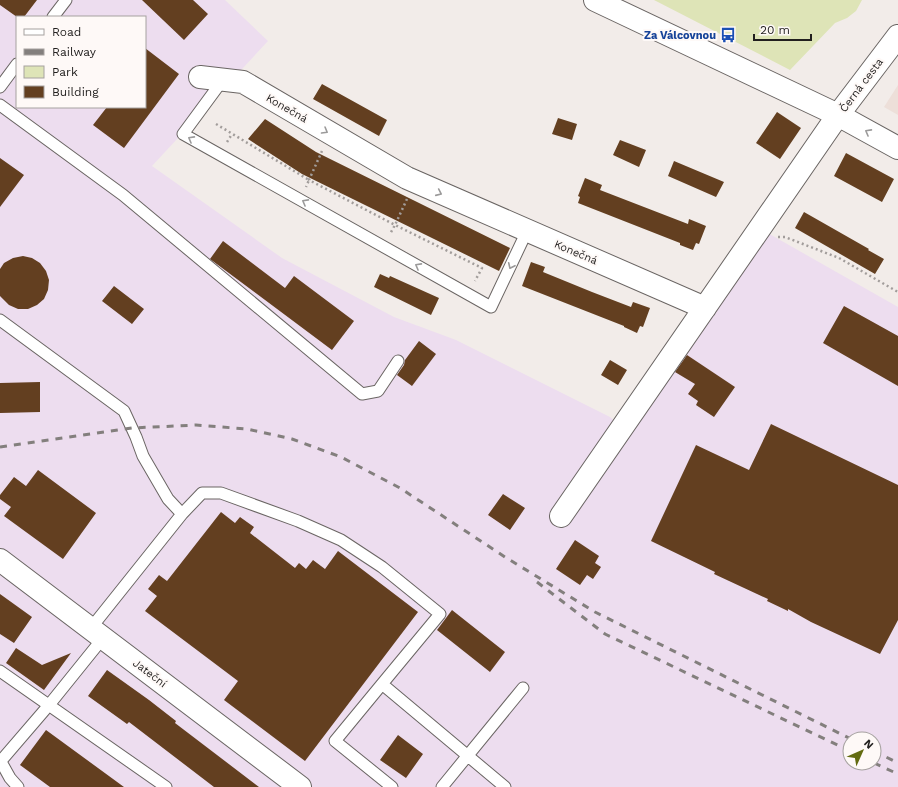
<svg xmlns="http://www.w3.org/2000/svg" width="898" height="787" font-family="'Work Sans',sans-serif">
  <rect width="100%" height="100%" fill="#f2ece9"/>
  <path fill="#edddef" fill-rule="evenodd" d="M 0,0 L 225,0 L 268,41 L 152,166 L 282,258 L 394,317 L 456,340 L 610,417 L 629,433 L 766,232 L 898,307 L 898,787 L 0,787 ZM 17,17 L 145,17 L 145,107 L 17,107 ZM 850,739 L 874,739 L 874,763 L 850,763 Z"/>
  <path fill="#eddfd9" d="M 898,85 L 898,115 L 884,107 Z"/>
  <path fill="#dee4b7" d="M 654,0 L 862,0 L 856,11 L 847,18 L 835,23 L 790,70 Z"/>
  <path fill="#633f20" d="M 0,0 L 37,0 L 24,17 L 17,17 L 0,5 Z
    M 142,0 L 193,0 L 208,14 L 184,40 Z
    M 145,48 L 179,74 L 124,148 L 93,125 L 107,107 L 145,107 Z
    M 322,84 L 387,120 L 379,136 L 313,99 Z
    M 777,112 L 801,128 L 780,159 L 756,143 Z
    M 558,118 L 577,124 L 572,140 L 552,134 Z
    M 265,119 L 316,152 L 510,248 L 499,271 L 302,174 L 248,139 Z
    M 620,140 L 646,150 L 639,167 L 613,155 Z
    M 846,153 L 894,179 L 882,202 L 834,176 Z
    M 0,158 L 24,175 L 0,207 Z
    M 674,161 L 724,182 L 716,197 L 668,176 Z
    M 585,178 L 602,185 L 600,190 L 688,224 L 689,219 L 706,226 L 699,244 L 696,243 L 693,250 L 680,245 L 680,243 L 578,203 L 580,197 L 578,196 Z
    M 804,212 L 869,249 L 868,250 L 884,259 L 875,274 L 795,228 Z
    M 223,241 L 285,288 L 294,276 L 354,321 L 332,350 L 210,259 Z
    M 23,256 L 32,258 L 40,263 L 46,271 L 49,280 L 48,290 L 44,299 L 37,305 L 28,309 L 18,309 L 9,305 L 0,296 L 0,269 L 4,263 L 13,258 Z
    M 531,262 L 545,267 L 543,272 L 592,292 L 631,307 L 633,302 L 650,308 L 643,327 L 640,326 L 637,333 L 624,327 L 624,326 L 522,286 Z
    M 380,274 L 389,278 L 390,276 L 439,298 L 431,315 L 374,287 Z
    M 114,286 L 144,309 L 132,324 L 102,301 Z
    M 844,306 L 898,336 L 898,386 L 823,343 Z
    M 419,341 L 436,354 L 412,386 L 397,375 L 404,365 L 405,360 Z
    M 687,355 L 735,387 L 714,417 L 696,405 L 698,401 L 688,394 L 695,384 L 675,372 Z
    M 610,360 L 627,370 L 618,385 L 601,375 Z
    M 40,382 L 40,412 L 0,413 L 0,383 Z
    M 771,424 L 898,485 L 898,620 L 880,654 L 811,622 L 788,609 L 788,611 L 767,601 L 768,599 L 714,574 L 715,572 L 651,541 L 696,445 L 749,470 Z
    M 38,470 L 96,513 L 63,559 L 4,516 L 11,507 L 0,499 L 0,495 L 14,477 L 26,486 Z
    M 503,494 L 525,508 L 510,530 L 488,515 Z
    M 221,512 L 235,523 L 240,517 L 254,527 L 250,533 L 295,568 L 299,563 L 306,569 L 313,560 L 325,569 L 338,551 L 418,612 L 305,761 L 224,700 L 238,681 L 145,611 L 157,596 L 148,589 L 159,575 L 167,581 Z
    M 575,540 L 599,556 L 595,563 L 601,567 L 593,579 L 587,575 L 580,585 L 556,569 Z
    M 0,594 L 32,617 L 14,643 L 0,634 Z
    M 452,610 L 505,652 L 490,672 L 437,630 Z
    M 16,648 L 42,665 L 71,653 L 44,690 L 6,663 Z
    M 107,670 L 149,700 L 176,721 L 175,723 L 259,787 L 214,787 L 129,722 L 127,724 L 88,696 Z
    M 46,730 L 124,787 L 50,787 L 20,765 Z
    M 398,735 L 423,754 L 406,778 L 380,760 Z"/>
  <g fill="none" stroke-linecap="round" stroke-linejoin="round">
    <defs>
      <path id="service" d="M 53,17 L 66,0
        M 222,81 L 183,134 L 491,307 L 527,231
        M 0,87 L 17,64
        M 0,105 L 123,195 L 362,394 L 378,391 L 398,361
        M 0,320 L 124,411 L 136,437 L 143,456 L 168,499 L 182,514
        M 91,628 L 182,514 L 202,493 L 221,493 L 298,521 L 341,540 L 382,567 L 440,614 L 382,684 L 505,787
        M 0,671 L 166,787
        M 382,684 L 335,741 L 392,787
        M 0,760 L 10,778 L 18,787
        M 0,762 L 49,705 L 103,638
        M 442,787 L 523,688"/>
      <path id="minor" d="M 595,0 L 838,115 L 898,148
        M 200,77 L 243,82 L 407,178 L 705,308
        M 561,516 L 838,115 L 898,36
        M 0,560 L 300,787"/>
    </defs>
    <use href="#service" stroke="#6a6563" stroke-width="13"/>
    <use href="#minor" stroke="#6a6563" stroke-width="24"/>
    <path stroke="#a29d9b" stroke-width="2.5" stroke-dasharray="2 3" stroke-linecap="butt" d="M 216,124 L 309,180 L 306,187
      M 227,142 L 232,134
      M 322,151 L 309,180 L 395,225 L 390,234
      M 407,199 L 395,225 L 482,268 L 475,281
      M 778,237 L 785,237 L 839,258 L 898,292"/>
    <use href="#service" stroke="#fff" stroke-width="11"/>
    <use href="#minor" stroke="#fff" stroke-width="22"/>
    <path stroke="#837f7d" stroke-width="3" stroke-dasharray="7 7" stroke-linecap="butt" d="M 0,447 L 132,428 L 196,425 L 247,429 L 292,439 L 341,457 L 400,488 L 505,557 L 595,612 L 851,739
      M 537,582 L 605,634 L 850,751
      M 874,751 L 898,763
      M 874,763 L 898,774"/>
  </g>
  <defs><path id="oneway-chevron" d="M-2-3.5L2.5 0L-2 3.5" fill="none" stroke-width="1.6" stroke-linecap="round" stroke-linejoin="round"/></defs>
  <g stroke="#9b9a9a">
    <use href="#oneway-chevron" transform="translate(325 131) rotate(30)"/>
    <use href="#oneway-chevron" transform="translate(868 132) rotate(-151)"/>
    <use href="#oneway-chevron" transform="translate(191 139) rotate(-151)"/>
    <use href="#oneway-chevron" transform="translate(439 193) rotate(24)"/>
    <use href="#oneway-chevron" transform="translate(305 202) rotate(-151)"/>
    <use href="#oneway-chevron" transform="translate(418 266) rotate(-151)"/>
    <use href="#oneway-chevron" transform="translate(511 266) rotate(115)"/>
  </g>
  <defs>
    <symbol id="bus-bare" viewBox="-9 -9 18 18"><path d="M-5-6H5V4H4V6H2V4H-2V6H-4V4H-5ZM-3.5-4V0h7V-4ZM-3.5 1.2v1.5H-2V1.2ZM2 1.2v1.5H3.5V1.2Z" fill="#1a4fb4" stroke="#fef9f7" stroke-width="2.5" paint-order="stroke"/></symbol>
  </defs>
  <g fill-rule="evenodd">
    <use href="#bus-bare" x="717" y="24" width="22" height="22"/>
  </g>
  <g text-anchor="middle" stroke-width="4" stroke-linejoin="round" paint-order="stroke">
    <g font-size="11" font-weight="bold" fill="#164399" stroke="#fef9f7" text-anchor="end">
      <text x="716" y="39">Za Válcovnou</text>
    </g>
    <g font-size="11" fill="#211f1e" stroke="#fef9f7">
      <text transform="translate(861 85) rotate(-53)" y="4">Černá cesta</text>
      <text transform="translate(287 108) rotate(30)" y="4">Konečná</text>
      <text transform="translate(576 252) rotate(23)" y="4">Konečná</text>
      <text transform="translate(150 673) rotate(37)" y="4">Jateční</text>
    </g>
  </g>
  <rect x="16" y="16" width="130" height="92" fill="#fef9f7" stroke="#a6a2a0"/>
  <rect x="24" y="29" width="20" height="6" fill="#ffffff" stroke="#a6a2a0"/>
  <text x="52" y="36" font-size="12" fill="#211f1e">Road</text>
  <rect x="24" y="49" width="20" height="6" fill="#837f7d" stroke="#a6a2a0"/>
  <text x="52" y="56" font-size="12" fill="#211f1e">Railway</text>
  <rect x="24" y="66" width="20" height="12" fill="#dee4b7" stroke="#a6a2a0"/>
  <text x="52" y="76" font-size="12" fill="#211f1e">Park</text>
  <rect x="24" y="86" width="20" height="12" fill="#633f20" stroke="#a6a2a0"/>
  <text x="52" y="96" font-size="12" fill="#211f1e">Building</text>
  <g transform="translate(862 751) rotate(45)"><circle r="19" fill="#fef9f7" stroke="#a6a2a0"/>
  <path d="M0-3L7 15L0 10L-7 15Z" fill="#636b10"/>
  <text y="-6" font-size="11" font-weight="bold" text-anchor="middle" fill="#211f1e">N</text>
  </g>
  <path d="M754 34v6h57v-6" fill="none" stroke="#211f1e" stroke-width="2"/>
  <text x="760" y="34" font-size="12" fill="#211f1e" stroke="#fef9f7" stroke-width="3" paint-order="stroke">20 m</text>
</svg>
